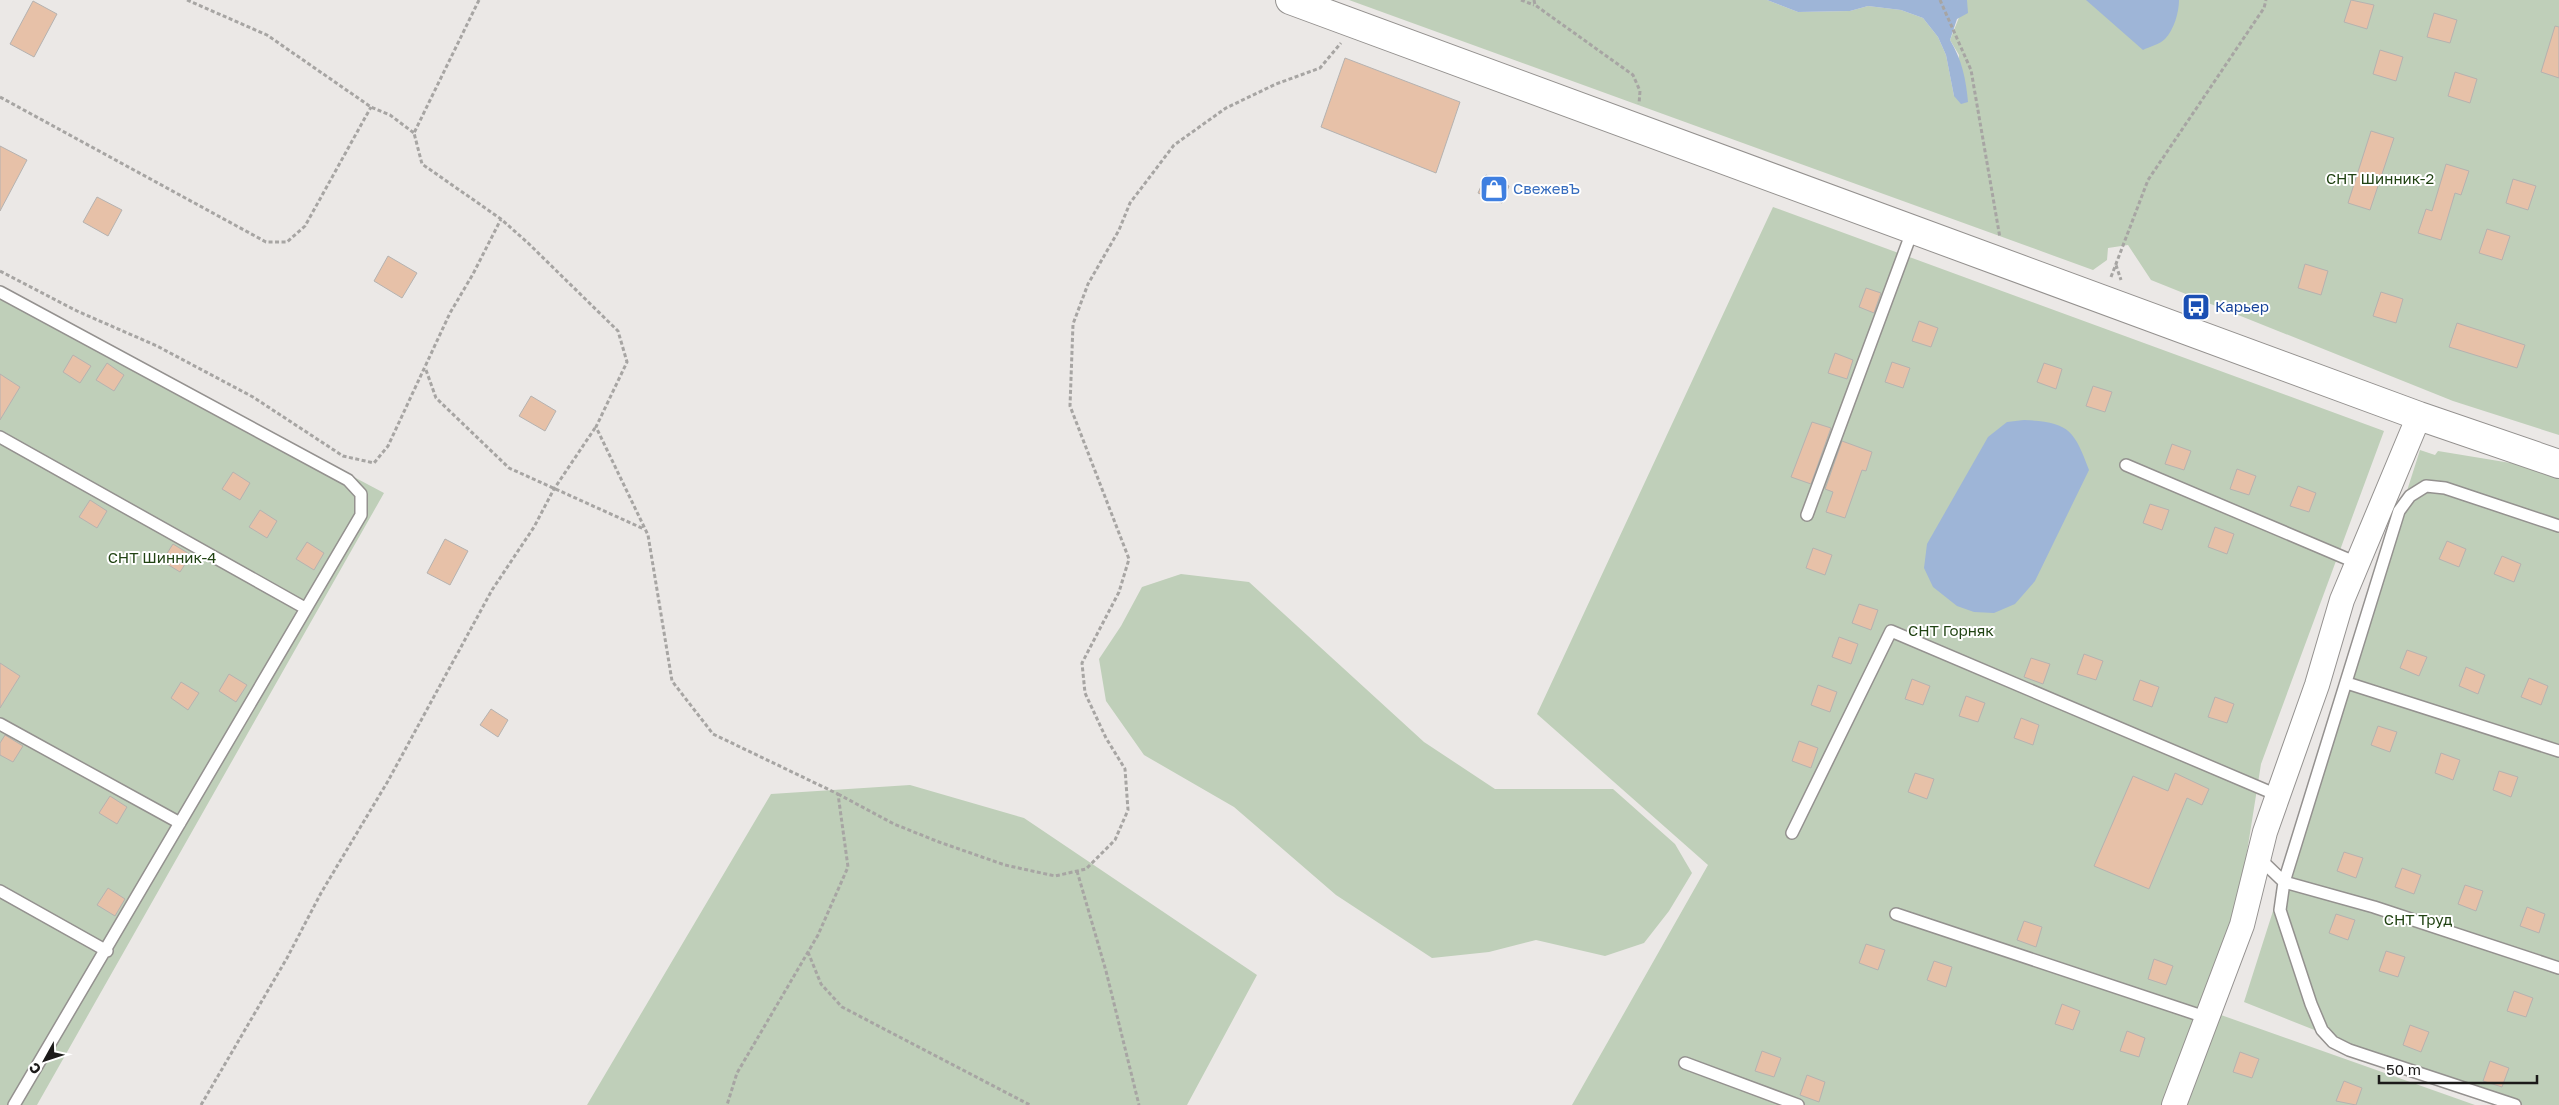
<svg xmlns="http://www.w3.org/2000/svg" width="2559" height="1105" font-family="'Golos Text',sans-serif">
  <rect width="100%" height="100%" fill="#ebe8e6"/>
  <path fill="#bfcfb9" d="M 1349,0 L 1767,0 L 1798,12 L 1850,11 L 1868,6 L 1901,10 L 1923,18 L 1938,37 L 1946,55 L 1954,96 L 1959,55 L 1950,40 L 1966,0 L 2559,0 L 2559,435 L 2453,401 L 2151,280 L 2128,245 L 2108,248 L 2107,260 L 2093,270 Z
    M 1773,207 L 2384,431 L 2261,764 L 2221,1015 L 2475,1105 L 1572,1105 L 1708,865 L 1537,714 Z
    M 0,289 L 384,493 L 37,1105 L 0,1105 Z
    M 2420,450 L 2435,455 L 2438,451 L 2529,466 L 2559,476 L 2559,1105 L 2504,1105 L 2244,1002 Z
    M 1181,574 L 1249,582 L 1424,742 L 1495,789 L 1613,789 L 1675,844 L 1692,873 L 1669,911 L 1644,943 L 1605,956 L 1536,940 L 1489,952 L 1432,958 L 1336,895 L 1234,807 L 1144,755 L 1106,701 L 1099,659 L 1121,626 L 1142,587 Z
    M 910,785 L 1024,818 L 1257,975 L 1187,1105 L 587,1105 L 771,794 Z"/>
  <path fill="#9eb5d7" d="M 1767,0 L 1967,0 L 1968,13 L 1957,19 L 1950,40 C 1962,60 1966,79 1968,102 L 1961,104 L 1954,96 L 1946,55 L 1938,37 L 1923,18 L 1901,10 L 1868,6 L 1850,11 L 1798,12 Z
    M 2086,0 L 2179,0 C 2179,12 2174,30 2165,39 C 2160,44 2149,47 2143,50 Z
    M 2024,420 C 2068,422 2074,429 2089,470 L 2035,581 L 2015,604 L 1994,613 L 1974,612 L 1957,606 L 1933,587 L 1924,568 L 1927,544 L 1988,437 L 2007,422 Z"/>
  <path fill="#e7c1a8" stroke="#b5b2b0" d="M 2351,0 L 2374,5 L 2367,29 L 2344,22 Z
    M 33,1 L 57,14 L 34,57 L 10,44 Z
    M 2434,13 L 2457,20 L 2450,43 L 2427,37 Z
    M 2555,26 L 2559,27 L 2559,78 L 2541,72 Z
    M 2380,50 L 2403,57 L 2396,81 L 2373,74 Z
    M 1345,58 L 1460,102 L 1436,173 L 1321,127 Z
    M 2455,72 L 2477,79 L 2470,103 L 2448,96 Z
    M 2371,131 L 2394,138 L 2370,210 L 2348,203 Z
    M 0,146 L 27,160 L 0,211 Z
    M 2446,164 L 2469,171 L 2461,195 L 2455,193 L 2441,240 L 2418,233 L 2426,209 L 2432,211 Z
    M 1486,175 L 1509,186 L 1502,203 L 1478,193 Z
    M 2513,179 L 2536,186 L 2528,210 L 2506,203 Z
    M 97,197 L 122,210 L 108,236 L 83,222 Z
    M 2487,229 L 2510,236 L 2502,260 L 2479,253 Z
    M 388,256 L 417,273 L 402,298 L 374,281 Z
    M 2305,264 L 2328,271 L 2321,295 L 2298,288 Z
    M 1866,288 L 1881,293 L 1874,313 L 1859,307 Z
    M 2381,292 L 2403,299 L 2396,323 L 2373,316 Z
    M 1919,321 L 1938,328 L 1931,347 L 1912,341 Z
    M 2457,323 L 2525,345 L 2517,368 L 2449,347 Z
    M 1835,353 L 1853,360 L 1847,379 L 1828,373 Z
    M 73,355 L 91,366 L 80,383 L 63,372 Z
    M 1892,362 L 1910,368 L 1903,388 L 1885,382 Z
    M 107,363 L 124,375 L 114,391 L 96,380 Z
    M 2044,363 L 2062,369 L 2056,389 L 2037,382 Z
    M 0,374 L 20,387 L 0,420 Z
    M 2093,386 L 2112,392 L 2105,412 L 2086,406 Z
    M 531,396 L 556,411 L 545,431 L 519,416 Z
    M 1812,422 L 1831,428 L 1811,484 L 1791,477 Z
    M 1842,441 L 1872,452 L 1866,471 L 1862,470 L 1845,518 L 1826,512 L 1833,492 L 1825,489 Z
    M 2172,444 L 2191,451 L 2184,470 L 2165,464 Z
    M 2237,469 L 2256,476 L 2249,495 L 2230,489 Z
    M 233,472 L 250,483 L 240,500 L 222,489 Z
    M 2298,486 L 2316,493 L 2309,512 L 2290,506 Z
    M 90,500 L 107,511 L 97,528 L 79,517 Z
    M 2150,504 L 2169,510 L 2162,530 L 2143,523 Z
    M 260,510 L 277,521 L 267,538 L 249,527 Z
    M 2215,527 L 2234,534 L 2227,554 L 2208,547 Z
    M 445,539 L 468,551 L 450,585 L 427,573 Z
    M 2447,541 L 2466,549 L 2459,567 L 2439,559 Z
    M 307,542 L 324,553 L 314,570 L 296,559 Z
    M 173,544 L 191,555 L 180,572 L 162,561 Z
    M 1813,548 L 1832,555 L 1825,575 L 1806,568 Z
    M 2502,556 L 2521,564 L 2514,582 L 2494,574 Z
    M 1859,604 L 1878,610 L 1871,630 L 1852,623 Z
    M 1839,637 L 1858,644 L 1851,664 L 1832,657 Z
    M 2407,650 L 2427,657 L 2419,676 L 2400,668 Z
    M 2084,654 L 2103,661 L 2096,680 L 2077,674 Z
    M 2031,658 L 2050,664 L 2043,684 L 2024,677 Z
    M 0,663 L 20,676 L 0,708 Z
    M 2466,667 L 2485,675 L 2478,694 L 2459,686 Z
    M 229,674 L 247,685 L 236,702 L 219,691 Z
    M 2529,678 L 2548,686 L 2541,705 L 2521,697 Z
    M 1912,679 L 1930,686 L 1923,705 L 1905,699 Z
    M 2140,680 L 2159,687 L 2152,707 L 2133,700 Z
    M 181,682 L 199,693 L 188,710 L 171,698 Z
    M 1818,685 L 1837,692 L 1830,712 L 1811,705 Z
    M 1966,696 L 1985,703 L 1978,722 L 1959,716 Z
    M 2215,697 L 2234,704 L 2227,723 L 2208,717 Z
    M 491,709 L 508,720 L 498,737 L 480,725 Z
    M 2021,718 L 2039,725 L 2033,745 L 2014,738 Z
    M 2378,726 L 2397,732 L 2390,752 L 2371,745 Z
    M 5,735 L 23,746 L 13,762 L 0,755 L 0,743 Z
    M 1799,741 L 1818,748 L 1811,768 L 1792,761 Z
    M 2441,753 L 2460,760 L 2453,780 L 2435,773 Z
    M 2499,771 L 2518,777 L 2511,797 L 2493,790 Z
    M 1915,773 L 1934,779 L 1927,799 L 1908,792 Z
    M 2175,773 L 2209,789 L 2202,805 L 2187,798 L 2149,889 L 2094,866 L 2133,776 L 2168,791 Z
    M 110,796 L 127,807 L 117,824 L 99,813 Z
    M 2344,852 L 2363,858 L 2356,878 L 2337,871 Z
    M 2402,868 L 2421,875 L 2414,894 L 2395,887 Z
    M 2465,885 L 2483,891 L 2476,911 L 2458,904 Z
    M 108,888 L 125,899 L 115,916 L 97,905 Z
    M 2527,907 L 2545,914 L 2539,933 L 2520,926 Z
    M 2336,914 L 2355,920 L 2348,940 L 2329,933 Z
    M 2024,921 L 2042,927 L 2036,947 L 2017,940 Z
    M 1866,944 L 1885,950 L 1878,970 L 1859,963 Z
    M 2386,951 L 2405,957 L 2398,977 L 2379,971 Z
    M 2154,959 L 2173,966 L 2166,985 L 2148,979 Z
    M 1934,961 L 1952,967 L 1946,987 L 1927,980 Z
    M 2514,991 L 2533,998 L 2526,1017 L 2507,1011 Z
    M 2062,1004 L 2080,1011 L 2073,1030 L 2055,1024 Z
    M 2410,1025 L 2429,1032 L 2421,1052 L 2403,1045 Z
    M 2127,1031 L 2145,1038 L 2139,1057 L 2120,1051 Z
    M 1762,1051 L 1781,1058 L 1774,1077 L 1755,1071 Z
    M 2240,1052 L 2259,1059 L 2252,1078 L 2233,1072 Z
    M 2490,1061 L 2509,1068 L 2502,1087 L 2483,1081 Z
    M 1807,1075 L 1825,1082 L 1819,1102 L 1800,1095 Z
    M 2344,1081 L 2362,1088 L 2356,1105 L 2336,1101 Z"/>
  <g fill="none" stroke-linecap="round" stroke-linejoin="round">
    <defs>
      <path id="lane" d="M 0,292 L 348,480 L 361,494 L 361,515 L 14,1105
        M 0,437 L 305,608
        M 2126,465 L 2357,563
        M 1807,515 L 1913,229
        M 2347,683 L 2559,751
        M 0,724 L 180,823
        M 1792,833 L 1891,631 L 2277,795
        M 2258,857 L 2284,882 L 2374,907 L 2559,968
        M 0,891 L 107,951
        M 1896,914 L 2208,1018
        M 1685,1063 L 1798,1105
        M 2515,1105 L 2349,1050 L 2333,1042 L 2322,1030 L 2311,1004 L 2280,910 L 2284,882 L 2399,511 L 2410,496 L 2426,486 L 2445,488 L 2559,526"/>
      <path id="street" d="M 2174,1105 L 2242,925 L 2265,832 L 2317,685 L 2342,600 L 2419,416"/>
      <path id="secondary" d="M 1290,0 L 2419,416 L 2559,464"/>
    </defs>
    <use href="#lane" stroke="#94918f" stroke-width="14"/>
    <use href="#street" stroke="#94918f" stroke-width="26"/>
    <use href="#secondary" stroke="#94918f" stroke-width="30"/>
    <path stroke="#a7a5a3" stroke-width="3" stroke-dasharray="4 2.5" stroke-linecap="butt" d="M 187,0 L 267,35 L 371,107 L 390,115 L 414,133
      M 479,0 L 414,133 L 422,164 L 501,219 L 528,243 L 618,331 L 627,362 L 596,427 L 648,535 L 672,681 L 713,734 L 838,794 L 848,867 L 818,935 L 737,1073 L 727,1105
      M 1521,0 L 1534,5
      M 1534,0 L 1535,5 L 1633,75 L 1640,91 L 1639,104
      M 1940,0 L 1971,70 L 2000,238
      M 0,97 L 266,242 L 287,242 L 305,226 L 371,107
      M 2116,265 L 2121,280
      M 0,271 L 77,311 L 157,346 L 253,397 L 343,456 L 374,463 L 388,446 L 450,313 L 473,274 L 501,219
      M 2111,277 L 2148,180 L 2264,8 L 2266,0
      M 426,370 L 436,398 L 509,468 L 644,529
      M 838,794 L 894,824 L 939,842 L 1005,865 L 1055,876 L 1086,869 L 1115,840 L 1128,810 L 1125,769 L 1106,738 L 1085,693 L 1082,663 L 1119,592 L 1129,559 L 1070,406 L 1073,324 L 1088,284 L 1119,230 L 1130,203 L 1174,145 L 1226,108 L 1276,84 L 1320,68 L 1341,43
      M 1077,871 L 1106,971 L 1139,1105
      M 808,952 L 821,984 L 842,1007 L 1030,1105
      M 201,1105 L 287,958 L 321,893 L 388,781 L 492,590 L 534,527 L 554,489 L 595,428"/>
    <use href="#lane" stroke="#fff" stroke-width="11"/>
    <use href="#street" stroke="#fff" stroke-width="24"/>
    <use href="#secondary" stroke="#fff" stroke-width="28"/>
  </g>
  <defs>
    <symbol id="shop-square" viewBox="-11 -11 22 22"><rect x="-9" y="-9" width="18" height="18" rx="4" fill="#3f7fe0" stroke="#fff"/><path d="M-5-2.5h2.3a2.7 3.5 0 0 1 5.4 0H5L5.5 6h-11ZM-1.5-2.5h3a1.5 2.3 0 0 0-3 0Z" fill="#fff"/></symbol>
    <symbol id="bus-square" viewBox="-11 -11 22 22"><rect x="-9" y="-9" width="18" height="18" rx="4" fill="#1a4fb4" stroke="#fff"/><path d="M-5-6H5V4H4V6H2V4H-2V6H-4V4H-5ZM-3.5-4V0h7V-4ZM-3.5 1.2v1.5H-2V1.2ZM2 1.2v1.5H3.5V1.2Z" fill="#fff"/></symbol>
  </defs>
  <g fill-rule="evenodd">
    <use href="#shop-square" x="1478" y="173" width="32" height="32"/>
    <use href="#bus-square" x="2180" y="291" width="32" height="32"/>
  </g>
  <g text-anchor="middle" stroke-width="4" stroke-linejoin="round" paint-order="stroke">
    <g font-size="15" fill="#214313" stroke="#fff">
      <text x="2380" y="184">СНТ Шинник-2</text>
      <text x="162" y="563">СНТ Шинник-4</text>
      <text x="1951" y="636">СНТ Горняк</text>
      <text x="2418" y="925">СНТ Труд</text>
    </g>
    <g font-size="15" fill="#366cbe" stroke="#fff" text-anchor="start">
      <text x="1513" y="194">СвежевЪ</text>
    </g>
    <g font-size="15" fill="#164399" stroke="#fff" text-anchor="start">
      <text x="2215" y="312">Карьер</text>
    </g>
  </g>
  <g transform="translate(45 1060) rotate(230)" stroke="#ffffff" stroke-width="4" paint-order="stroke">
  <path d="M0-4L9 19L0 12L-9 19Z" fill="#1b1a19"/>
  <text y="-8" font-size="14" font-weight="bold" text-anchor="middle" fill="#1b1a19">С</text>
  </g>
  <path d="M2379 1075v8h158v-8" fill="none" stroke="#1b1a19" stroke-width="2.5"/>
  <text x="2386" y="1075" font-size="15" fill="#1b1a19" stroke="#ffffff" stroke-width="4" paint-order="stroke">50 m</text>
</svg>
